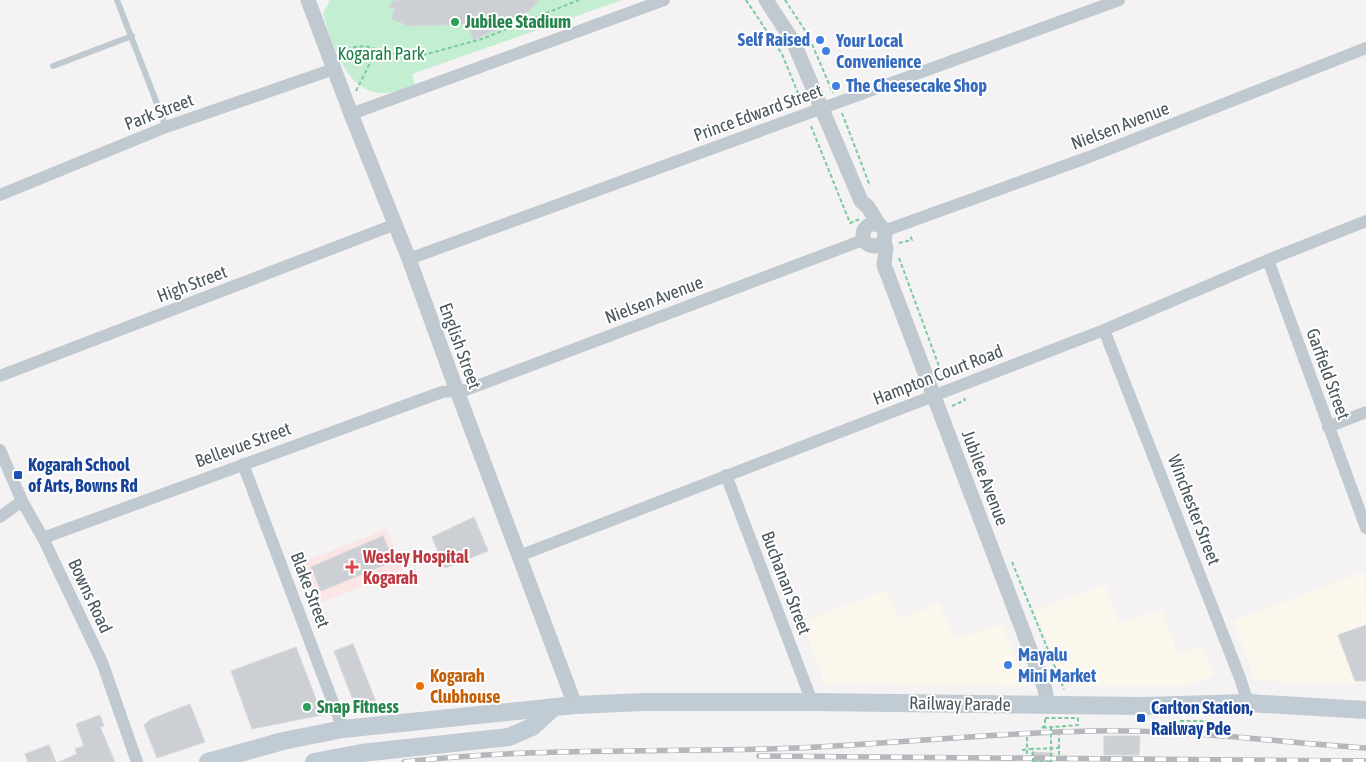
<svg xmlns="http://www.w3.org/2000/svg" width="1366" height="762" font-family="'Asap Condensed',sans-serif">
  <rect width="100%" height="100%" fill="#f4f2f2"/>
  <path fill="#fcf7ed" d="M 1365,571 L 1366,683 L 1255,681 L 1233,621 Z
    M 1104,584 L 1120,624 L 1161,609 L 1178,654 L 1202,645 L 1214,675 L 1186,686 L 1064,686 L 1035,611 Z
    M 886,590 L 900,618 L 939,604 L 954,636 L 966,636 L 1002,624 L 1026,686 L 825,684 L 802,622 Z"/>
  <path fill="#fbe5e5" d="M 387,529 L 403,570 L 317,604 L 301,563 Z"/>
  <path fill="#c3eed1" d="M 330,0 L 622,0 L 412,74 L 415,85 C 405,88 391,94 381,93 C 345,91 332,42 323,14 Z"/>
  <path fill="#cccfd3" stroke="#d6d8dc" d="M 394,0 L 539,0 L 529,11 L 504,27 L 473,40 L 468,24 L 409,26 L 391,19 L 395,9 L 388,7 Z
    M 474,517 L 488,551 L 445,568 L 432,537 Z
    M 383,536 L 394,561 L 321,591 L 311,567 Z
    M 1366,625 L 1366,681 L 1355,681 L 1338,635 Z
    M 353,644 L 378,707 L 357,710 L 334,651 Z
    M 296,647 L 322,715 L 252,729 L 231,671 Z
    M 190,704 L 205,742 L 157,758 L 144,725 L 151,719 Z
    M 100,715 L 104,726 L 100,727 L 115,762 L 59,762 L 77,754 L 75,749 L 84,746 L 76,724 Z
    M 1104,736 L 1140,736 L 1139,755 L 1104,755 Z
    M 49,745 L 56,762 L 28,762 L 25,754 Z
    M 1031,752 L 1053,753 L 1053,762 L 1031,762 Z"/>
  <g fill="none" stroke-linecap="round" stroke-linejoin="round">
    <path stroke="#7ccba0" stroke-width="2" stroke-dasharray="4 2.5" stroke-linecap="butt" d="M 746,0 L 782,54 L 802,103
      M 785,0 L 808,35 L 833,93
      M 341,52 L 354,47 L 365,46 L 412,58 L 482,39 L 579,0
      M 356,91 L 372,59 L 375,48
      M 842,113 L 870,186
      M 811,126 L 850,223 L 860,219
      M 899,243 L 912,240 L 910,235
      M 899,258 L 943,377 L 951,375
      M 952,406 L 965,400 L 964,398
      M 1012,562 L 1064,689
      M 1045,718 L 1078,718 L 1078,725 L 1041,728 L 1045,726 Z
      M 1180,721 L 1208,721
      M 1027,737 L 1027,754
      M 1030,749 L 1059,748
      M 1059,755 L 1059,735
      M 1033,761 L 1051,761"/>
    <path stroke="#c0c9cf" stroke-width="6" d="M 117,0 L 166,127
      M 53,66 L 132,36"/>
    <path stroke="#c0c9cf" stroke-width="12" d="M 351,114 L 664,0
      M 0,195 L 166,127 L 334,69
      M 884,231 L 1089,157 L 1366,48
      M 409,259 L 1119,0
      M 1268,260 L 1366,528
      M 1104,330 L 1240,678 L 1248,703
      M 0,376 L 396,224
      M 1328,427 L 1366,412
      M 0,450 L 22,501 L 43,538 L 102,662 L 137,762
      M 243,464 L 343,729
      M 726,475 L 812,702
      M 0,517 L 22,501
      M 43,538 L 442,392 L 466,390 L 863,240
      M 519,556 L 1104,330 L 1268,260 L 1366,221"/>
    <path stroke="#c0c9cf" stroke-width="15" d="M 308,0 L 351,114 L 409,259 L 457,391 L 575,705
      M 766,0 L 793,41 L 861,201 L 868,207 L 879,225
      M863 235a11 11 0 1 1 22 0a11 11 0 1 1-22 0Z
      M 884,240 L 886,249 L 884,265 L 1045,689 L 1047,705"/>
    <path stroke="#c0cbd4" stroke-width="18" d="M 208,762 L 283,741 L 343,729 L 575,705 L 644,702 L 812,702 L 1143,706 L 1248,703 L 1366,710
      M 314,762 L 361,753 L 509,737 L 532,727 L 553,708"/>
    <defs>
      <path id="rail" d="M 759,756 L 1366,761
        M 404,762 C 524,748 646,752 767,749 C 875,746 982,733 1091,731 C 1183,729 1274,742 1366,748"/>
    </defs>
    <use href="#rail" stroke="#b4b7bb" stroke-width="5.5"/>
    <use href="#rail" stroke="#fff" stroke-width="4" stroke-dasharray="11" stroke-linecap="butt"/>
    <path stroke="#7ccba0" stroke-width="2" stroke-dasharray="4 2.5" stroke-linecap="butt" d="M 1051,727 L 1051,762
      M 1022,750 L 1030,749
      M 1033,762 L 1033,749"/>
  </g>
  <g fill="#2e9e5b" stroke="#fff" stroke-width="2">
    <circle cx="455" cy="22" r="5"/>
    <circle cx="307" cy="707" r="5"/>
  </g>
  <g fill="#3f7fe0" stroke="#fff" stroke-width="2">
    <circle cx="820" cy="40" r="5"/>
    <circle cx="826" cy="51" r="5"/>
    <circle cx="836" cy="86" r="5"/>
    <circle cx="1008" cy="665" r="5"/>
  </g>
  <g fill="#1a4fb4" stroke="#fff" stroke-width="2">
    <rect x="13" y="470" width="10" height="10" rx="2.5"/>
    <rect x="1136" y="713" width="10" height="10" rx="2.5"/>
  </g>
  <path fill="#e0444e" stroke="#fff" stroke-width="2" d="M349.5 559.5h5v5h5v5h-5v5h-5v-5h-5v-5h5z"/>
  <circle fill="#e8710a" stroke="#fff" stroke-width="2" cx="420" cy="686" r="5"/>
  <g text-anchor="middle" stroke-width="4" stroke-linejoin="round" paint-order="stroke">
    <g font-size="18" font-weight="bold" fill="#27864d" stroke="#fff" text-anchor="start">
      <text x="465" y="28">Jubilee Stadium</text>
      <text x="317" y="713">Snap Fitness</text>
    </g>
    <g font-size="18" font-weight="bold" fill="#366cbe" stroke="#fff" text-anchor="start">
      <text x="810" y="46" text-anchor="end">Self Raised</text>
      <text x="836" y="47">Your Local<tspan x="836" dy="21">Convenience</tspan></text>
      <text x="846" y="92">The Cheesecake Shop</text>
      <text x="1018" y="661">Mayalu<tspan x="1018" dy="21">Mini Market</tspan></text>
    </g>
    <g font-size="18" fill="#1c7e47" stroke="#fff">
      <text x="381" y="60">Kogarah Park</text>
    </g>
    <g font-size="18" fill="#4a565e" stroke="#fff">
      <text transform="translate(159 112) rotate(-21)" y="6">Park Street</text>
      <text transform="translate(758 113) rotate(-20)" y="6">Prince Edward Street</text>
      <text transform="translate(1120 126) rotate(-21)" y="6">Nielsen Avenue</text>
      <text transform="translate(192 284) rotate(-21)" y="6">High Street</text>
      <text transform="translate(654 300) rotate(-21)" y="6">Nielsen Avenue</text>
      <text transform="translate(460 346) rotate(70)" y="6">English Street</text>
      <text transform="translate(1328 374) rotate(70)" y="6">Garfield Street</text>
      <text transform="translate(938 375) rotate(-21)" y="6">Hampton Court Road</text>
      <text transform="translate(243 445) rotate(-20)" y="6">Bellevue Street</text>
      <text transform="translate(985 478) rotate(69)" y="6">Jubilee Avenue</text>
      <text transform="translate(1194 510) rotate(69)" y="6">Winchester Street</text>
      <text transform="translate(786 583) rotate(69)" y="6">Buchanan Street</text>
      <text transform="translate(310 590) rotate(69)" y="6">Blake Street</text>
      <text transform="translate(90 596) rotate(65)" y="6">Bowns Road</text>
      <text transform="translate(960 704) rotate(1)" y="6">Railway Parade</text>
    </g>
    <g font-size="18" font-weight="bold" fill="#164399" stroke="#fff" text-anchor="start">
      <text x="28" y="471">Kogarah School<tspan x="28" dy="21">of Arts, Bowns Rd</tspan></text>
      <text x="1151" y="714">Carlton Station,<tspan x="1151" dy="21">Railway Pde</tspan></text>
    </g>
    <g font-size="18" font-weight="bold" fill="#be3a42" stroke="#fff" text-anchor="start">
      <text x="363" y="563">Wesley Hospital<tspan x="363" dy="21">Kogarah</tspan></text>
    </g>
    <g font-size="18" font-weight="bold" fill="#c56008" stroke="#fff" text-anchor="start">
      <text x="430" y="682">Kogarah<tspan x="430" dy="21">Clubhouse</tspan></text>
    </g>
  </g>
</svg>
